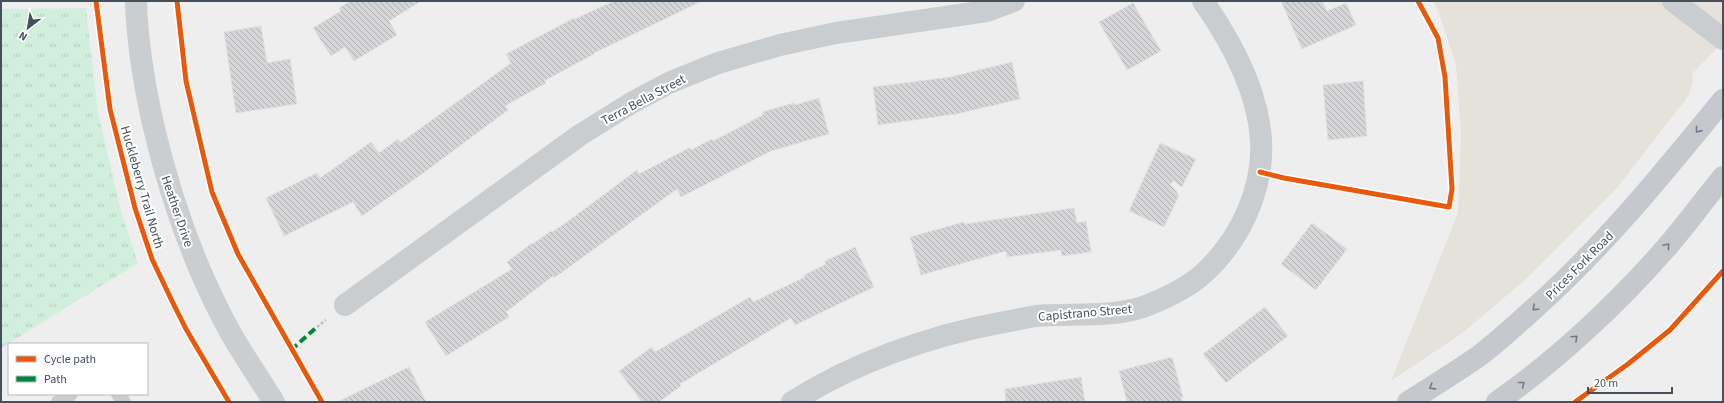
<svg xmlns="http://www.w3.org/2000/svg" width="1724" height="403" font-family="'Source Sans 3',sans-serif">
  <defs>
    <pattern id="grass-tufts" width="24" height="20" patternUnits="userSpaceOnUse"><rect width="24" height="20" fill="#d1efdc"/><path d="M3 7l-1-3M5 7V3M7 7l1-3M15 17l-1-3M17 17v-4M19 17l1-3" fill="none" stroke="#b5cfbf"/></pattern>
    <pattern id="building-back-hatch" width="6" height="6" patternUnits="userSpaceOnUse"><rect width="6" height="6" fill="#d6d6d8"/><path d="M-1 5l2 2M0 0l6 6M5-1l2 2" fill="none" stroke="#afb0b2"/></pattern>
  </defs>
  <rect width="100%" height="100%" fill="#efeeee"/>
  <path fill="#e4e2db" d="M 1433,1 L 1723,1 L 1723,42 L 1693,73 L 1692,84 L 1689,95 L 1616,189 L 1524,281 L 1461,334 L 1391,381 L 1458,213 L 1461,134 L 1456,65 L 1439,13 Z"/>
  <path fill="url(#grass-tufts)" d="M 86,8 L 98,113 L 122,215 L 138,263 L 1,348 L 1,9 Z"/>
  <path fill="url(#building-back-hatch)" stroke="#e0e0e1" d="M 351,1 L 421,1 L 389,21 L 397,35 L 354,61 L 345,47 L 331,56 L 313,28 L 341,11 L 339,8 Z
    M 614,1 L 702,1 L 594,53 L 594,54 L 544,81 L 546,83 L 505,106 L 508,110 L 422,174 L 362,216 L 353,202 L 284,236 L 266,198 L 317,173 L 320,178 L 371,142 L 379,153 L 398,139 L 400,143 L 511,63 L 506,54 L 574,18 L 575,19 Z
    M 1281,1 L 1322,1 L 1327,11 L 1346,3 L 1356,25 L 1302,49 Z
    M 1133,3 L 1161,51 L 1127,70 L 1099,22 Z
    M 261,26 L 267,63 L 290,59 L 297,104 L 236,113 L 224,32 Z
    M 1012,62 L 1020,99 L 956,114 L 878,125 L 873,87 L 950,77 Z
    M 1363,81 L 1367,136 L 1328,140 L 1323,85 Z
    M 819,98 L 829,134 L 771,151 L 681,197 L 677,189 L 554,278 L 553,276 L 506,312 L 509,317 L 446,356 L 425,322 L 512,269 L 507,262 L 532,243 L 533,244 L 551,231 L 552,232 L 567,222 L 637,170 L 639,174 L 689,148 L 691,150 L 712,139 L 713,141 L 763,115 L 762,112 L 794,103 L 795,105 Z
    M 1160,143 L 1196,159 L 1182,187 L 1174,181 L 1170,184 L 1179,195 L 1164,227 L 1129,211 Z
    M 1074,208 L 1077,223 L 1086,221 L 1091,252 L 1062,256 L 1061,250 L 1007,257 L 1006,251 L 921,275 L 910,237 L 964,222 L 965,224 Z
    M 1312,223 L 1347,249 L 1316,290 L 1281,264 Z
    M 855,247 L 874,287 L 795,325 L 791,318 L 680,384 L 681,386 L 659,402 L 642,402 L 619,371 L 652,347 L 655,352 L 750,297 L 753,302 L 805,277 L 804,275 L 826,264 L 825,261 Z
    M 1265,307 L 1288,336 L 1226,383 L 1203,354 Z
    M 1172,357 L 1183,397 L 1181,398 L 1182,402 L 1127,402 L 1119,371 Z
    M 409,367 L 426,402 L 337,402 Z
    M 1081,377 L 1085,402 L 1006,402 L 1005,389 Z"/>
  <g fill="none" stroke-linecap="round" stroke-linejoin="round">
    <path stroke="#b7c4bf" stroke-width="2.5" stroke-dasharray="3 2" stroke-linecap="butt" d="M 317,327 L 326,320"/>
    <path stroke="#cacdcf" stroke-width="14" d="M 118,394 L 124,402
      M 58,402 L 71,394"/>
    <path stroke="#cacdcf" stroke-width="22" d="M 1673,1 L 1723,39
      M 345,305 L 580,135 L 633,102 L 671,82 L 718,63 L 780,45 L 836,33 L 987,11 L 1014,1
      M 792,402 C 853,363 929,336 999,323 C 1011,321 1024,318 1036,316 C 1071,313 1109,318 1143,307 C 1164,299 1188,288 1204,273 C 1240,240 1264,189 1261,140 C 1258,91 1231,41 1203,1"/>
    <path stroke="#cbced1" stroke-width="22" d="M 136,1 C 137,42 144,83 153,124 C 170,197 193,264 229,330 C 243,355 259,378 274,402"/>
    <path stroke="#c5c9cd" stroke-width="22" d="M 1408,402 C 1432,387 1456,372 1479,356 C 1499,341 1518,323 1537,306 C 1606,244 1664,172 1723,100
      M 1497,402 C 1556,361 1618,303 1666,248 C 1686,225 1704,200 1723,177"/>
    <path stroke="#00873e" stroke-width="4" stroke-dasharray="8 4" stroke-linecap="butt" d="M 291,350 L 317,327"/>
    <defs>
      <path id="cycleway" d="M 96,1 L 110,109 L 135,208 L 152,259 L 172,301 L 186,329 L 229,402
        M 177,1 L 186,81 L 212,192 L 238,254 L 322,402
        M 1260,172 L 1284,178 L 1449,207 L 1452,189 L 1445,77 L 1438,38 L 1418,1
        M 1575,402 L 1628,364 L 1670,330 L 1723,271"/>
    </defs>
    <use href="#cycleway" stroke="#fff" stroke-width="8"/>
    <use href="#cycleway" stroke="#e8590c" stroke-width="5"/>
  </g>
  <defs><path id="oneway-chevron" d="M-2-3.5L2.5 0L-2 3.5" fill="none" stroke-width="1.6" stroke-linecap="round" stroke-linejoin="round"/></defs>
  <g stroke="#727a83">
    <use href="#oneway-chevron" transform="translate(1698 130) rotate(129)"/>
    <use href="#oneway-chevron" transform="translate(1667 246) rotate(-50)"/>
    <use href="#oneway-chevron" transform="translate(1535 308) rotate(138)"/>
    <use href="#oneway-chevron" transform="translate(1575 338) rotate(-43)"/>
    <use href="#oneway-chevron" transform="translate(1522 384) rotate(-39)"/>
    <use href="#oneway-chevron" transform="translate(1432 387) rotate(148)"/>
  </g>
  <g text-anchor="middle" stroke-width="4" stroke-linejoin="round" paint-order="stroke">
    <g font-size="13" fill="#45505b" stroke="#fff">
      <text transform="translate(643 99) rotate(-28)" y="5">Terra Bella Street</text>
      <text transform="translate(143 187) rotate(74)" y="5">Huckleberry Trail North</text>
      <text transform="translate(178 211) rotate(71)" y="5">Heather Drive</text>
      <text transform="translate(1579 265) rotate(-45)" y="5">Prices Fork Road</text>
      <text transform="translate(1085 312) rotate(-5)" y="5">Capistrano Street</text>
    </g>
  </g>
  <rect width="1724" height="403" fill="none" stroke="#45505b" stroke-width="4"/>
  <rect x="8" y="343" width="140" height="52" fill="#ffffff" stroke="#b5b9bd"/>
  <rect x="16" y="356" width="20" height="6" fill="#e8590c" stroke="#b5b9bd"/>
  <text x="44" y="363" font-size="12" fill="#45505b">Cycle path</text>
  <rect x="16" y="376" width="20" height="6" fill="#00873e" stroke="#b5b9bd"/>
  <text x="44" y="383" font-size="12" fill="#45505b">Path</text>
  <g transform="translate(28 28) rotate(211)" stroke="#ffffff" stroke-width="3" paint-order="stroke">
  <path d="M0-3L7 15L0 10L-7 15Z" fill="#45505b"/>
  <text y="-6" font-size="11" font-weight="bold" text-anchor="middle" fill="#45505b">N</text>
  </g>
  <path d="M1588 387v6h84v-6" fill="none" stroke="#45505b" stroke-width="2"/>
  <text x="1594" y="387" font-size="12" fill="#45505b" stroke="#ffffff" stroke-width="3" paint-order="stroke">20 m</text>
</svg>
